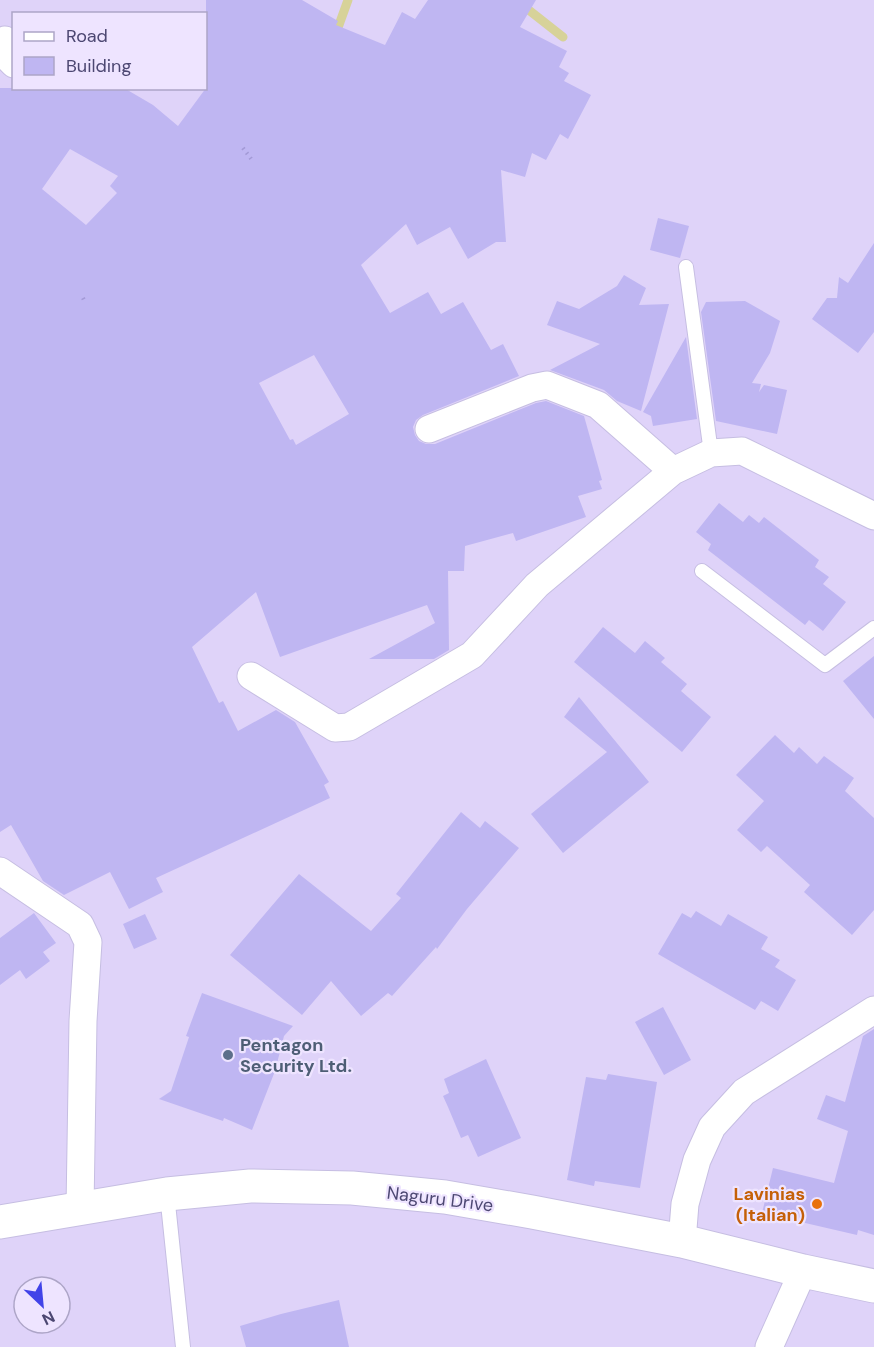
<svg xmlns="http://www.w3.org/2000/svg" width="874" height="1347" font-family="'DM Sans',sans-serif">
  <rect width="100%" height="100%" fill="#e9defc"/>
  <path fill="#dfd3f9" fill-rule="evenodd" d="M 0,0 L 874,0 L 874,1347 L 0,1347 ZM 14,14 L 206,14 L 206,88 L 14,88 ZM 24,1287 L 60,1287 L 60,1323 L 24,1323 Z"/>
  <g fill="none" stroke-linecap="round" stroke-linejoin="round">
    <path stroke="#d7d299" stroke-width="9" d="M 516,0 L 563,37
      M 335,36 L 348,0"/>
  </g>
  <path fill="#bfb6f2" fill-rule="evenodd" d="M 206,0 L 302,0 L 338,21 L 336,25 L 385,45 L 402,12 L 415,19 L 428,0 L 536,0 L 520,27 L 567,51 L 559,67 L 569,73 L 564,81 L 591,95 L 568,139 L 560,134 L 546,160 L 532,153 L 525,177 L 501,170 L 506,242 L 496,242 L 468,259 L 450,227 L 417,245 L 406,224 L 361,265 L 390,313 L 428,292 L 441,314 L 463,302 L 491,350 L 503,344 L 519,376 L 423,415 L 416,420 L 413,427 L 415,435 L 419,441 L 426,444 L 435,444 L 536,403 L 546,401 L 584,416 L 602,480 L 599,481 L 602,489 L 578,496 L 586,517 L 516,541 L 513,533 L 465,546 L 464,571 L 448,571 L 449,650 L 434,659 L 369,659 L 435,623 L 427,605 L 280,657 L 256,592 L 192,647 L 219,703 L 223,701 L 238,731 L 276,710 L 295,722 L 329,782 L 324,785 L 330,798 L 156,878 L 163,892 L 129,909 L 110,872 L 64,895 L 43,881 L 11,825 L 0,832 L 0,88 L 124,88 L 153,105 L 178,126 L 206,88 ZM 70,149 L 118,176 L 110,186 L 117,193 L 86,225 L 42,189 ZM 314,355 L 349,414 L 296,445 L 293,439 L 290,440 L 259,383 Z
    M 658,218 L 689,226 L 680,258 L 650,250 Z
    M 874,243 L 874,332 L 858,353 L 812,319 L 827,298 L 837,298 L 839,277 L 848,283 Z
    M 624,275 L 646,288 L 639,305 L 669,304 L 641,411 L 617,401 L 604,390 L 550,370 L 600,344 L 547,325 L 557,301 L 579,309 L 617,286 Z
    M 745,301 L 780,321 L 770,353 L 752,383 L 761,384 L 759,392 L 764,385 L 787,390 L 777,434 L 716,421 L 701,312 L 706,302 Z
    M 686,337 L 697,419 L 653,426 L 651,416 L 643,412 Z
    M 719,503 L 743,522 L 749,515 L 759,523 L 764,517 L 819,560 L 815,567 L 829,577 L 823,584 L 846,602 L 823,631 L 809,620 L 805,625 L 708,550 L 711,544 L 696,532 Z
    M 603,627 L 635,653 L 645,641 L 665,658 L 661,662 L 687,684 L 681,691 L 711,717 L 682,752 L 574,662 Z
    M 874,656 L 874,719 L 843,681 Z
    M 579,697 L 649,782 L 563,853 L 531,814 L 607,752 L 564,717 Z
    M 775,735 L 794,753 L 799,747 L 817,764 L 824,756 L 854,778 L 845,791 L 874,818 L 874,910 L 852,935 L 804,892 L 810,885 L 767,846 L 761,852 L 737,830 L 764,801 L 736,775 Z
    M 461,812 L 480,828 L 485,821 L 519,848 L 467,909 L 437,949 L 436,947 L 392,996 L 388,993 L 361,1016 L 331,981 L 302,1015 L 230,955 L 299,874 L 371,931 L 401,898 L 396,894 Z
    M 696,911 L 721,926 L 728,914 L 768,937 L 761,949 L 780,960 L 775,967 L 796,980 L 778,1011 L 761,1001 L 755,1010 L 658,954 L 682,913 L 691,918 Z
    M 34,913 L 56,943 L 43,952 L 50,961 L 26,979 L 20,970 L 0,985 L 0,938 Z
    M 145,914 L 157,939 L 134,949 L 123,924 Z
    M 202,993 L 293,1026 L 284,1036 L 275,1071 L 252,1130 L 224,1118 L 223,1121 L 159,1099 L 171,1091 L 189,1037 L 186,1036 Z
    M 663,1007 L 691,1060 L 664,1075 L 635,1022 Z
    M 874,1029 L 874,1235 L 858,1230 L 857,1235 L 762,1213 L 773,1168 L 834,1183 L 848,1131 L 817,1119 L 826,1095 L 845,1102 L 863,1036 Z
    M 486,1059 L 521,1138 L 478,1157 L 468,1135 L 461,1138 L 448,1107 L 443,1096 L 449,1093 L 444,1079 Z
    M 608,1074 L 657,1082 L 640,1188 L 595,1181 L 594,1186 L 567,1180 L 586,1077 L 606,1080 Z
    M 339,1300 L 349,1347 L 246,1347 L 240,1326 L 281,1314 Z"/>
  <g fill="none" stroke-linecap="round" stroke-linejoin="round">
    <defs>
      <path id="service" d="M 686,267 L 711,453
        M 702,571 L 825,665 L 874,628
        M 167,1194 L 183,1347"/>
      <path id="minor" d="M 5,40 L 6,56 L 14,64
        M 429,429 L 532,388 L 547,385 L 598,405 L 673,471
        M 251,676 L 335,728 L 349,727 L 472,655 L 537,585 L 673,471 L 711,453 L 742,451 L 874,516
        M 0,871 L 80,925 L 88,942 L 83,1021 L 80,1208
        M 682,1241 L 685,1204 L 697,1160 L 712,1127 L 744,1092 L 874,1010
        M 769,1347 L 803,1271"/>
      <path id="tertiary" d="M 0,1222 L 167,1194 L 250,1186 L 352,1188 L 445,1197 L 532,1212 L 682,1241 L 803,1271 L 874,1286"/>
    </defs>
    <use href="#service" stroke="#c6bee2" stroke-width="16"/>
    <use href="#minor" stroke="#c6bee2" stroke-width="29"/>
    <use href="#tertiary" stroke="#c6bee2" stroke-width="35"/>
    <path stroke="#a39ad6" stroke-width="4" stroke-dasharray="1.5 4.5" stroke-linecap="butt" d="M 243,148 L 252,160
      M 83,298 L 85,302"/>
    <use href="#service" stroke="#fff" stroke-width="14"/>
    <use href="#minor" stroke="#fff" stroke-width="27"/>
    <use href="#tertiary" stroke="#fff" stroke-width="33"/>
  </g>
  <circle fill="#5c6f8a" stroke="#eee4ff" stroke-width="2" cx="228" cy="1055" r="6"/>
  <circle fill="#e8710a" stroke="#eee4ff" stroke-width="2" cx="817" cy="1204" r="6"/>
  <g text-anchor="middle" stroke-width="4.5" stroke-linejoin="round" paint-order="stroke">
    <g font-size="18" font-weight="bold" fill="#4e5e75" stroke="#eee4ff" text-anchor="start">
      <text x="240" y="1051">Pentagon<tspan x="240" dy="21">Security Ltd.</tspan></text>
    </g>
    <g font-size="18" font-weight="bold" fill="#c56008" stroke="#eee4ff" text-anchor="end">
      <text x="805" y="1200">Lavinias<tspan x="805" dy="21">(Italian)</tspan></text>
    </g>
    <g font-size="18" fill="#4c4772" stroke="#eee4ff">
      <text transform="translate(440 1199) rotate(7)" y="6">Naguru Drive</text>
    </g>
  </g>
  <rect x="12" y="12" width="195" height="78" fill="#eee4ff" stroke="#ada5c7" stroke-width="1.5"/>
  <rect x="24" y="32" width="30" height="9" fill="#ffffff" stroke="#ada5c7" stroke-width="1.5"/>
  <text x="66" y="42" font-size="18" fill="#4c4772">Road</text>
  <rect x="24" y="57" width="30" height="18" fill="#bfb6f2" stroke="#ada5c7" stroke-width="1.5"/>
  <text x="66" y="72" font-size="18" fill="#4c4772">Building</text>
  <g transform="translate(42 1305) rotate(154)"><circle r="28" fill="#eee4ff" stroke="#ada5c7" stroke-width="1.5"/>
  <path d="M0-4.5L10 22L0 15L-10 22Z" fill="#4143e8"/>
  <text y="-9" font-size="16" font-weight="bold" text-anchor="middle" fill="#4c4772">N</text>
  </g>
</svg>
